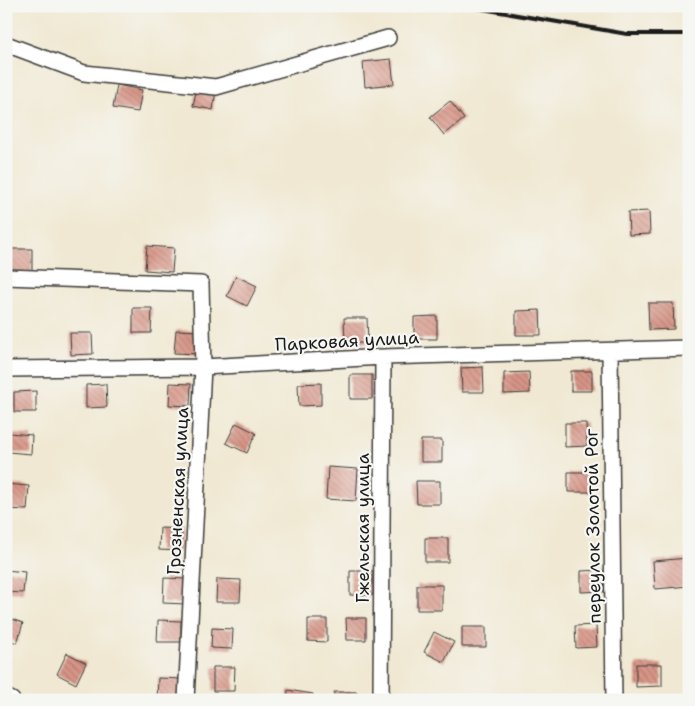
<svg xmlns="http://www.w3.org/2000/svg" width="695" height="706" font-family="'Shantell Sans',sans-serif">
  <defs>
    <pattern id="building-back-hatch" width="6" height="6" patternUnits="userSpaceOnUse" patternTransform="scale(1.25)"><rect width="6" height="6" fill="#d89587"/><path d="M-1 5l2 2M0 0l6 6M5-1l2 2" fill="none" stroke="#ae796e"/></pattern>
  </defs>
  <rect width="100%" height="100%" fill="#f6f6f2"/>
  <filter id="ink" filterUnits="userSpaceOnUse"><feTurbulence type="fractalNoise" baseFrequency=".02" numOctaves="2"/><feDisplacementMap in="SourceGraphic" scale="10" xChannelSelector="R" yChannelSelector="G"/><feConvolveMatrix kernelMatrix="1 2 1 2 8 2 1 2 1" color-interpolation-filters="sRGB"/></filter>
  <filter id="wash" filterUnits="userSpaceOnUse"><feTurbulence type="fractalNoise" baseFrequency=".0096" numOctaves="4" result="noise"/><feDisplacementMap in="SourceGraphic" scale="20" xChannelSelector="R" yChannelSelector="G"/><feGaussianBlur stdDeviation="1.12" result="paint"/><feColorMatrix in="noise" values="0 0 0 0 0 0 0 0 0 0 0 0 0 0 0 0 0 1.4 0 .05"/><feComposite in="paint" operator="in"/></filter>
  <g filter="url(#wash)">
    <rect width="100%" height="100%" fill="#f0e8d2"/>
    <g id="blocks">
      <path fill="url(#building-back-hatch)" d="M 391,59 L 394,84 L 365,87 L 363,62 Z
        M 117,85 L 142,90 L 138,112 L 113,108 Z
        M 197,87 L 216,90 L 213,110 L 193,106 Z
        M 450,101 L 464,119 L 444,135 L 430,117 Z
        M 649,211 L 650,234 L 629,235 L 628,212 Z
        M 147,246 L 174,248 L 172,272 L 145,270 Z
        M 10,249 L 32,249 L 32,273 L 10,273 Z
        M 236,276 L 257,286 L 247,306 L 227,296 Z
        M 648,303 L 673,303 L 674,329 L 649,330 Z
        M 133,308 L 152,308 L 151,333 L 133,333 Z
        M 540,310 L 541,335 L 516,335 L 516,311 Z
        M 437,316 L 437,339 L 414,339 L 414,317 Z
        M 344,318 L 367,318 L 368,343 L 345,343 Z
        M 176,330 L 199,331 L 198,354 L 174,353 Z
        M 70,333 L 92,333 L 93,354 L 71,355 Z
        M 483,367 L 484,392 L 462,392 L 461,368 Z
        M 571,371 L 592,371 L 592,391 L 571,391 Z
        M 529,372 L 530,393 L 504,394 L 504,373 Z
        M 350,375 L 372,375 L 372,399 L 350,399 Z
        M 170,383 L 191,384 L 190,406 L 169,405 Z
        M 321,383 L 321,405 L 299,406 L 298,384 Z
        M 106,384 L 107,407 L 86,408 L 86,385 Z
        M 36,391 L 36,412 L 14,412 L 14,392 Z
        M 236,423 L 256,433 L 247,453 L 226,443 Z
        M 565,423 L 586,423 L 587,446 L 565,447 Z
        M 9,433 L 32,435 L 31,454 L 8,452 Z
        M 421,440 L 442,440 L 442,462 L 421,462 Z
        M 328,467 L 358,469 L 356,501 L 326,499 Z
        M 568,472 L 591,472 L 592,492 L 568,492 Z
        M 416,481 L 440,481 L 440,504 L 417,504 Z
        M 6,484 L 29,486 L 27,510 L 6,509 Z
        M 160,528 L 182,529 L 181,551 L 159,550 Z
        M 425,538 L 448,538 L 448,562 L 425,562 Z
        M 689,558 L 689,586 L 655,589 L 653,561 Z
        M 6,570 L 25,572 L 23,593 L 6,592 Z
        M 603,570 L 604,591 L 581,592 L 581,571 Z
        M 350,571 L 373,571 L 373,595 L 350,595 Z
        M 164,578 L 186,579 L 186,604 L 163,603 Z
        M 217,579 L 241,580 L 240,602 L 216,602 Z
        M 417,585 L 442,585 L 442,610 L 417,610 Z
        M 6,617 L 23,623 L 17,643 L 6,639 Z
        M 346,618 L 366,618 L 366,640 L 347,640 Z
        M 308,619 L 327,619 L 327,642 L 308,641 Z
        M 158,620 L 181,621 L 181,642 L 157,642 Z
        M 596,625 L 597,647 L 576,648 L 575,626 Z
        M 462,627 L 486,627 L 486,647 L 462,647 Z
        M 212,628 L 233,629 L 232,649 L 211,648 Z
        M 434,632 L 454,642 L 444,662 L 424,652 Z
        M 67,653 L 86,663 L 76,684 L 57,674 Z
        M 636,664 L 662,664 L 662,686 L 636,687 Z
        M 213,667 L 235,667 L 234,691 L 213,691 Z
        M 158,678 L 182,679 L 181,700 L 157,700 Z
        M 288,690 L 313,694 L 312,700 L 287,700 Z
        M 334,692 L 357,692 L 357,700 L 334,700 Z"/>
    </g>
  </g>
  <g filter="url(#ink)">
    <use href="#blocks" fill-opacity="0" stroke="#3c3b37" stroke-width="1"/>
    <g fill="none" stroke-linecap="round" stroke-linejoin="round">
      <defs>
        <path id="minor" d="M 6,44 L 84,73 L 216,87 L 388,38
          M 6,277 L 201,284 L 203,367 L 186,700
          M 610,352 L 614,700
          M 6,369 L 203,367 L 383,357 L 689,348
          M 6,697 L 12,700
          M 381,700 L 383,357"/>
      </defs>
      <use href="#minor" stroke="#3c3b37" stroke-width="18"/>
      <use href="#minor" stroke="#fff" stroke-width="15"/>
      <path stroke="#1c1c1c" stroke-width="4" d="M 465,6 L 627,34 L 689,34"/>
    </g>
  </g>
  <g text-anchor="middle" stroke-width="4.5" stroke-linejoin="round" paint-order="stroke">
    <g font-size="18" fill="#1c1c1c" stroke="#f6f6f2">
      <text transform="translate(347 341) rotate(-3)" y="6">Парковая улица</text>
      <text transform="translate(178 491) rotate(-87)" y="6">Грозненская улица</text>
      <text transform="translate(593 526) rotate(-91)" y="6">переулок Золотой Рог</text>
      <text transform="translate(363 528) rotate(-90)" y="6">Гжельская улица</text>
    </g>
  </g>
  <rect width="695" height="706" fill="none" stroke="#f6f6f2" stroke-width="25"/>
</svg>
